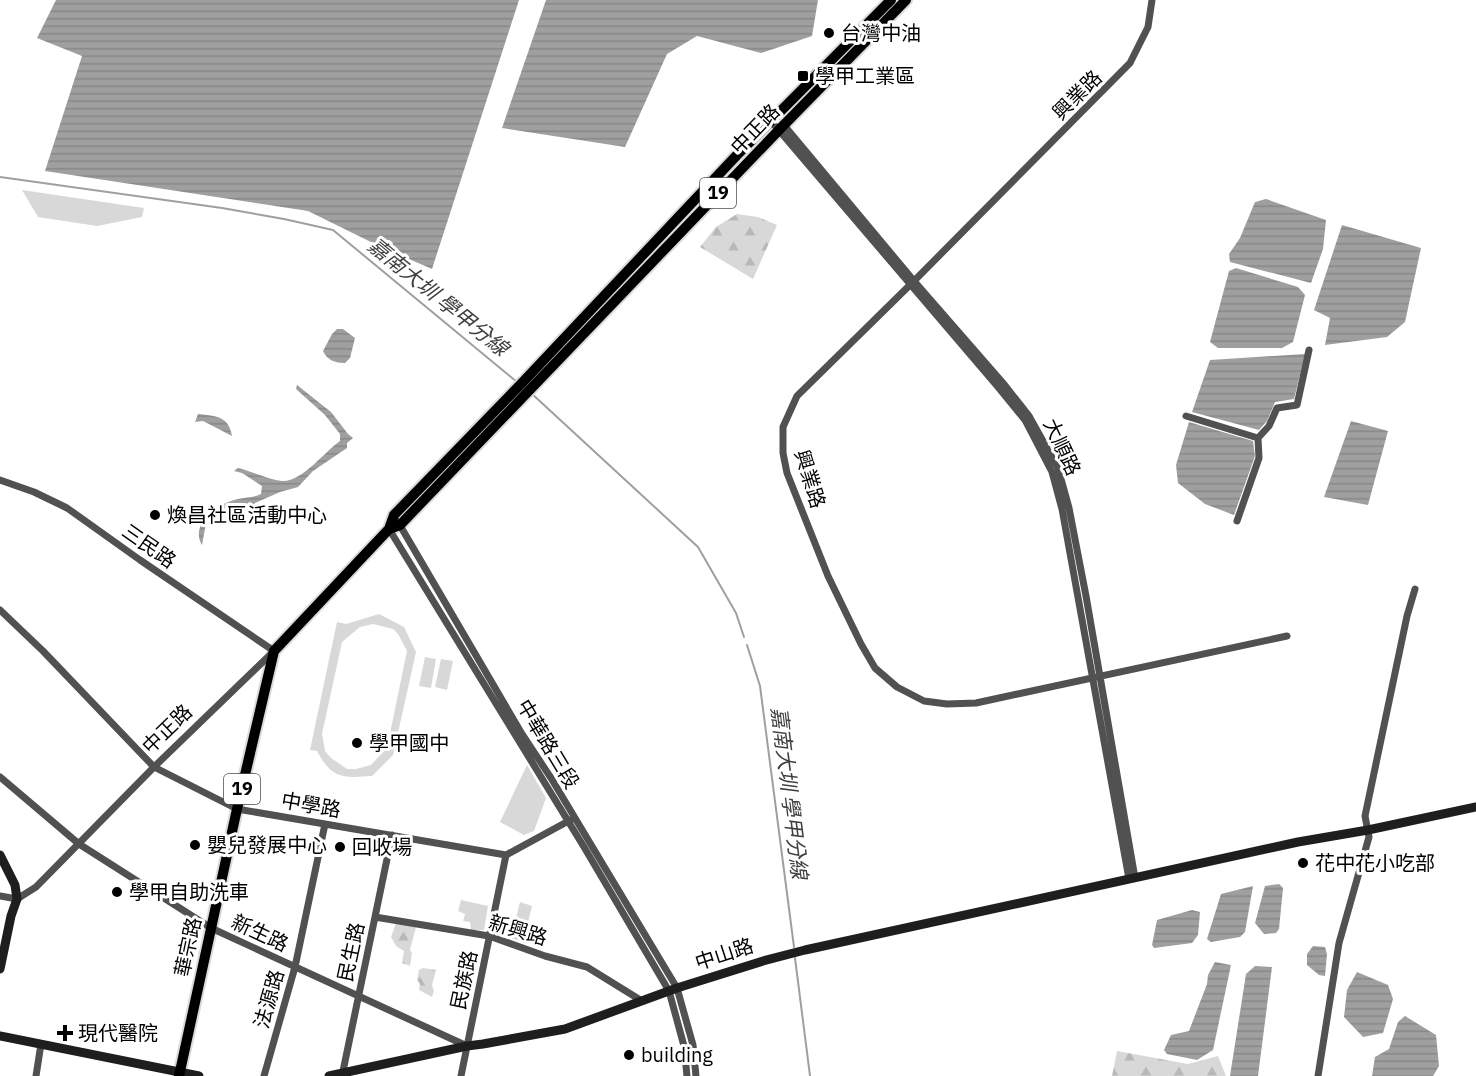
<svg xmlns="http://www.w3.org/2000/svg" width="1476" height="1076" font-family="'IBM Plex Sans','Noto Sans TC',sans-serif">
  <defs>
    <pattern id="forest-firs" width="22" height="20" patternUnits="userSpaceOnUse" patternTransform="scale(1.5)"><rect width="22" height="20" fill="#d8d8d8"/><path d="M5 1l3.5 6h-7zM16 11l3.5 6h-7z" fill="#b8b8b8"/></pattern>
    <pattern id="water-rules" width="6" height="5" patternUnits="userSpaceOnUse" patternTransform="scale(1.5)"><rect width="6" height="5" fill="#9f9f9f"/><path d="M0 2.5h6" fill="none" stroke="#878787"/></pattern>
  </defs>
  <rect width="100%" height="100%" fill="#fff"/>
  <path fill="#d8d8d8" fill-rule="evenodd" d="M 22,190 L 144,208 L 142,217 L 97,226 L 38,217 Z
    M 379,614 L 404,627 L 416,652 L 393,755 L 372,776 C 342,778 332,779 317,751 L 310,750 L 337,622 L 346,624 ZM 373,624 L 393,629 L 398,634 L 407,651 L 387,748 L 371,765 L 356,769 L 347,769 L 331,758 L 325,751 L 322,734 L 342,642 L 360,627 Z
    M 425,657 L 436,659 L 431,688 L 419,686 Z
    M 441,659 L 453,661 L 447,690 L 435,687 Z
    M 527,765 L 546,798 L 534,831 L 524,835 L 500,822 Z
    M 461,900 L 488,906 L 484,930 L 471,930 L 470,922 L 463,921 L 465,914 L 458,911 Z
    M 520,902 L 532,906 L 523,942 L 511,938 Z"/>
  <path fill="url(#forest-firs)" d="M 737,214 L 758,217 L 777,225 L 753,279 L 700,247 L 716,227 Z
    M 396,923 L 416,927 L 410,950 L 412,953 L 410,966 L 402,963 L 404,951 L 396,946 L 391,937 Z
    M 423,968 L 436,970 L 432,985 L 434,991 L 432,997 L 419,990 L 420,984 L 417,980 L 419,970 Z
    M 1117,1051 L 1188,1064 L 1218,1056 L 1226,1076 L 1112,1076 Z"/>
  <path fill="url(#water-rules)" d="M 56,0 L 519,0 L 432,269 L 379,246 L 308,211 L 45,171 L 82,56 L 37,38 Z
    M 546,0 L 818,0 L 812,36 L 761,53 L 697,36 L 667,54 L 625,147 L 502,128 Z
    M 1266,199 L 1326,220 L 1323,249 L 1311,283 L 1230,262 L 1229,254 L 1240,238 L 1255,202 Z
    M 1342,225 L 1421,248 L 1405,322 L 1387,337 L 1325,345 L 1330,318 L 1314,310 Z
    M 1236,268 L 1298,287 L 1305,295 L 1293,342 L 1282,348 L 1218,348 L 1210,342 L 1229,271 Z
    M 337,329 L 343,329 L 355,338 L 350,358 L 345,363 C 335,363 327,360 323,351 L 332,334 Z
    M 1305,354 L 1294,399 L 1275,402 L 1267,421 L 1259,430 L 1192,412 L 1210,360 Z
    M 297,385 L 331,412 L 348,434 L 353,438 L 347,443 L 347,448 L 313,471 L 298,487 L 280,492 L 255,503 L 250,511 L 235,505 L 213,514 L 206,523 L 202,545 C 189,523 219,503 238,499 C 246,497 253,498 261,494 L 262,486 L 242,473 L 234,471 L 238,468 C 251,471 273,481 283,481 C 303,481 324,452 340,441 L 340,434 L 325,415 L 296,389 Z
    M 198,414 C 216,416 229,416 232,436 L 203,421 L 195,422 Z
    M 1351,421 L 1388,431 L 1368,505 L 1324,497 Z
    M 1189,422 L 1253,441 L 1255,456 L 1234,515 L 1205,504 L 1178,483 L 1176,465 Z
    M 1279,884 L 1283,888 L 1279,929 L 1276,933 L 1264,934 L 1255,923 L 1265,886 Z
    M 1253,886 L 1245,932 L 1240,937 L 1211,942 L 1207,939 L 1221,894 Z
    M 1192,910 L 1200,912 L 1198,935 L 1192,943 L 1154,948 L 1152,945 L 1157,920 Z
    M 1313,946 L 1325,947 L 1327,954 L 1325,976 L 1319,975 L 1307,965 L 1307,954 Z
    M 1215,962 L 1231,965 L 1213,1050 L 1197,1060 L 1167,1054 L 1164,1050 L 1171,1035 L 1189,1031 L 1207,984 L 1208,975 Z
    M 1255,966 L 1272,967 L 1258,1076 L 1230,1076 L 1246,974 Z
    M 1357,972 L 1388,985 L 1393,999 L 1383,1033 L 1363,1037 L 1344,1017 L 1347,990 Z
    M 1405,1016 L 1436,1035 L 1439,1066 L 1433,1076 L 1372,1076 L 1375,1057 L 1389,1049 L 1398,1022 Z"/>
  <g fill="none" stroke-linecap="round" stroke-linejoin="round">
    <path stroke="#9f9f9f" stroke-width="2" d="M 0,177 L 222,208 L 284,219 L 333,230 L 517,382
      M 531,393 L 698,547 L 736,613 L 744,637
      M 747,645 L 760,686 L 794,947
      M 795,958 L 810,1076"/>
    <defs>
      <path id="primary" d="M 389,529 L 400,525 L 779,130 L 906,0
        M 179,1076 L 237,809 L 274,651 L 389,529 L 394,515 L 522,383 L 737,155 L 891,0"/>
    </defs>
    <use href="#primary" stroke="#dbdbdb" stroke-width="14"/>
    <path stroke="#515151" stroke-width="7" d="M 1152,0 L 1148,27 L 1130,63 L 914,281 L 797,396 L 783,427 L 783,453 L 787,473 L 828,576 L 861,644 L 875,668 L 897,687 L 924,701 L 947,704 L 976,703 L 1287,636
      M 771,121 L 998,387 L 1025,420 L 1052,472 L 1062,509 L 1129,879
      M 783,124 L 914,281 L 1003,383 L 1029,416 L 1058,468 L 1069,508 L 1086,596 L 1135,878
      M 1186,416 L 1258,438
      M 0,480 L 34,492 L 67,508 L 140,560 L 274,651 L 154,767 L 36,887 L 17,899 L 0,896
      M 1237,521 L 1259,458 L 1258,438 L 1269,426 L 1277,408 L 1297,405 L 1309,350
      M 398,522 L 522,734 L 551,778 L 677,988 L 693,1045 L 696,1076
      M 389,529 L 584,847 L 669,991 L 684,1046 L 687,1076
      M 0,610 L 43,651 L 154,767 L 237,809 L 506,855 L 574,818
      M 0,777 L 79,844 L 211,928 L 467,1046
      M 375,917 L 489,936 L 545,956 L 587,967 L 642,1001
      M 36,1076 L 41,1044
      M 264,1076 L 295,967 L 325,824
      M 342,1076 L 392,835
      M 461,1076 L 506,855
      M 1318,1076 L 1339,943 L 1369,837 L 1365,816 L 1407,616 L 1415,589"/>
    <path stroke="#1e1e1e" stroke-width="9" d="M 0,855 L 15,885 L 17,899 L 11,916 L 0,969
      M 0,1036 L 199,1076
      M 329,1076 L 467,1046 L 483,1044 L 565,1029 L 677,988 L 763,961 L 805,950 L 1298,842 L 1368,830 L 1476,807"/>
    <use href="#primary" stroke="#000" stroke-width="10"/>
  </g>
  <g fill="#000" stroke="#fff" stroke-width="2">
    <circle cx="829" cy="33" r="6"/>
    <rect x="797" y="70" width="12" height="12" rx="3"/>
    <circle cx="155" cy="515" r="6"/>
    <circle cx="357" cy="743" r="6"/>
    <circle cx="195" cy="845" r="6"/>
    <circle cx="340" cy="847" r="6"/>
    <circle cx="1303" cy="863" r="6"/>
    <circle cx="117" cy="892" r="6"/>
    <path d="M62 1024h6v6h6v6h-6v6h-6v-6h-6v-6h6z"/>
    <circle cx="629" cy="1055" r="6"/>
  </g>
  <g text-anchor="middle" stroke-width="6" stroke-linejoin="round" paint-order="stroke">
    <g fill="#fff" stroke="#4c4c4c" stroke-width="1.5">
      <rect x="700" y="178" width="36" height="30" rx="4.5"/>
      <rect x="224" y="774" width="36" height="30" rx="4.5"/>
    </g>
    <g font-size="18" font-weight="bold" fill="#000">
      <text x="718" y="199">19</text>
      <text x="242" y="795">19</text>
    </g>
    <g font-size="20" fill="#000" stroke="#fff" text-anchor="start">
      <text x="841" y="40">台灣中油</text>
      <text x="815" y="83">學甲工業區</text>
      <text x="167" y="522">煥昌社區活動中心</text>
      <text x="369" y="750">學甲國中</text>
      <text x="207" y="852">嬰兒發展中心</text>
      <text x="352" y="854">回收場</text>
      <text x="1315" y="870">花中花小吃部</text>
      <text x="129" y="899">學甲自助洗車</text>
      <text x="78" y="1040">現代醫院</text>
      <text x="641" y="1062">building</text>
    </g>
    <g font-size="20" fill="#000" stroke="#fff">
      <text transform="translate(1077 95) rotate(-45)" y="7">興業路</text>
      <text transform="translate(755 129) rotate(-46)" y="7">中正路</text>
      <text transform="translate(1062 447) rotate(65)" y="7">大順路</text>
      <text transform="translate(810 479) rotate(73)" y="7">興業路</text>
      <text transform="translate(149 546) rotate(35)" y="7">三民路</text>
      <text transform="translate(167 729) rotate(-44)" y="7">中正路</text>
      <text transform="translate(548 744) rotate(59)" y="7">中華路三段</text>
      <text transform="translate(311 805) rotate(10)" y="7">中學路</text>
      <text transform="translate(518 930) rotate(17)" y="7">新興路</text>
      <text transform="translate(260 933) rotate(25)" y="7">新生路</text>
      <text transform="translate(188 947) rotate(-78)" y="7">華宗路</text>
      <text transform="translate(351 952) rotate(-78)" y="7">民生路</text>
      <text transform="translate(724 954) rotate(-18)" y="7">中山路</text>
      <text transform="translate(464 980) rotate(-78)" y="7">民族路</text>
      <text transform="translate(269 999) rotate(-74)" y="7">法源路</text>
    </g>
    <g font-size="21" font-style="italic" fill="#404040" stroke="#fff">
      <text transform="translate(438 297) rotate(39)" y="7">嘉南大圳 學甲分線</text>
      <text transform="translate(789 793) rotate(83)" y="7">嘉南大圳 學甲分線</text>
    </g>
  </g>
</svg>
